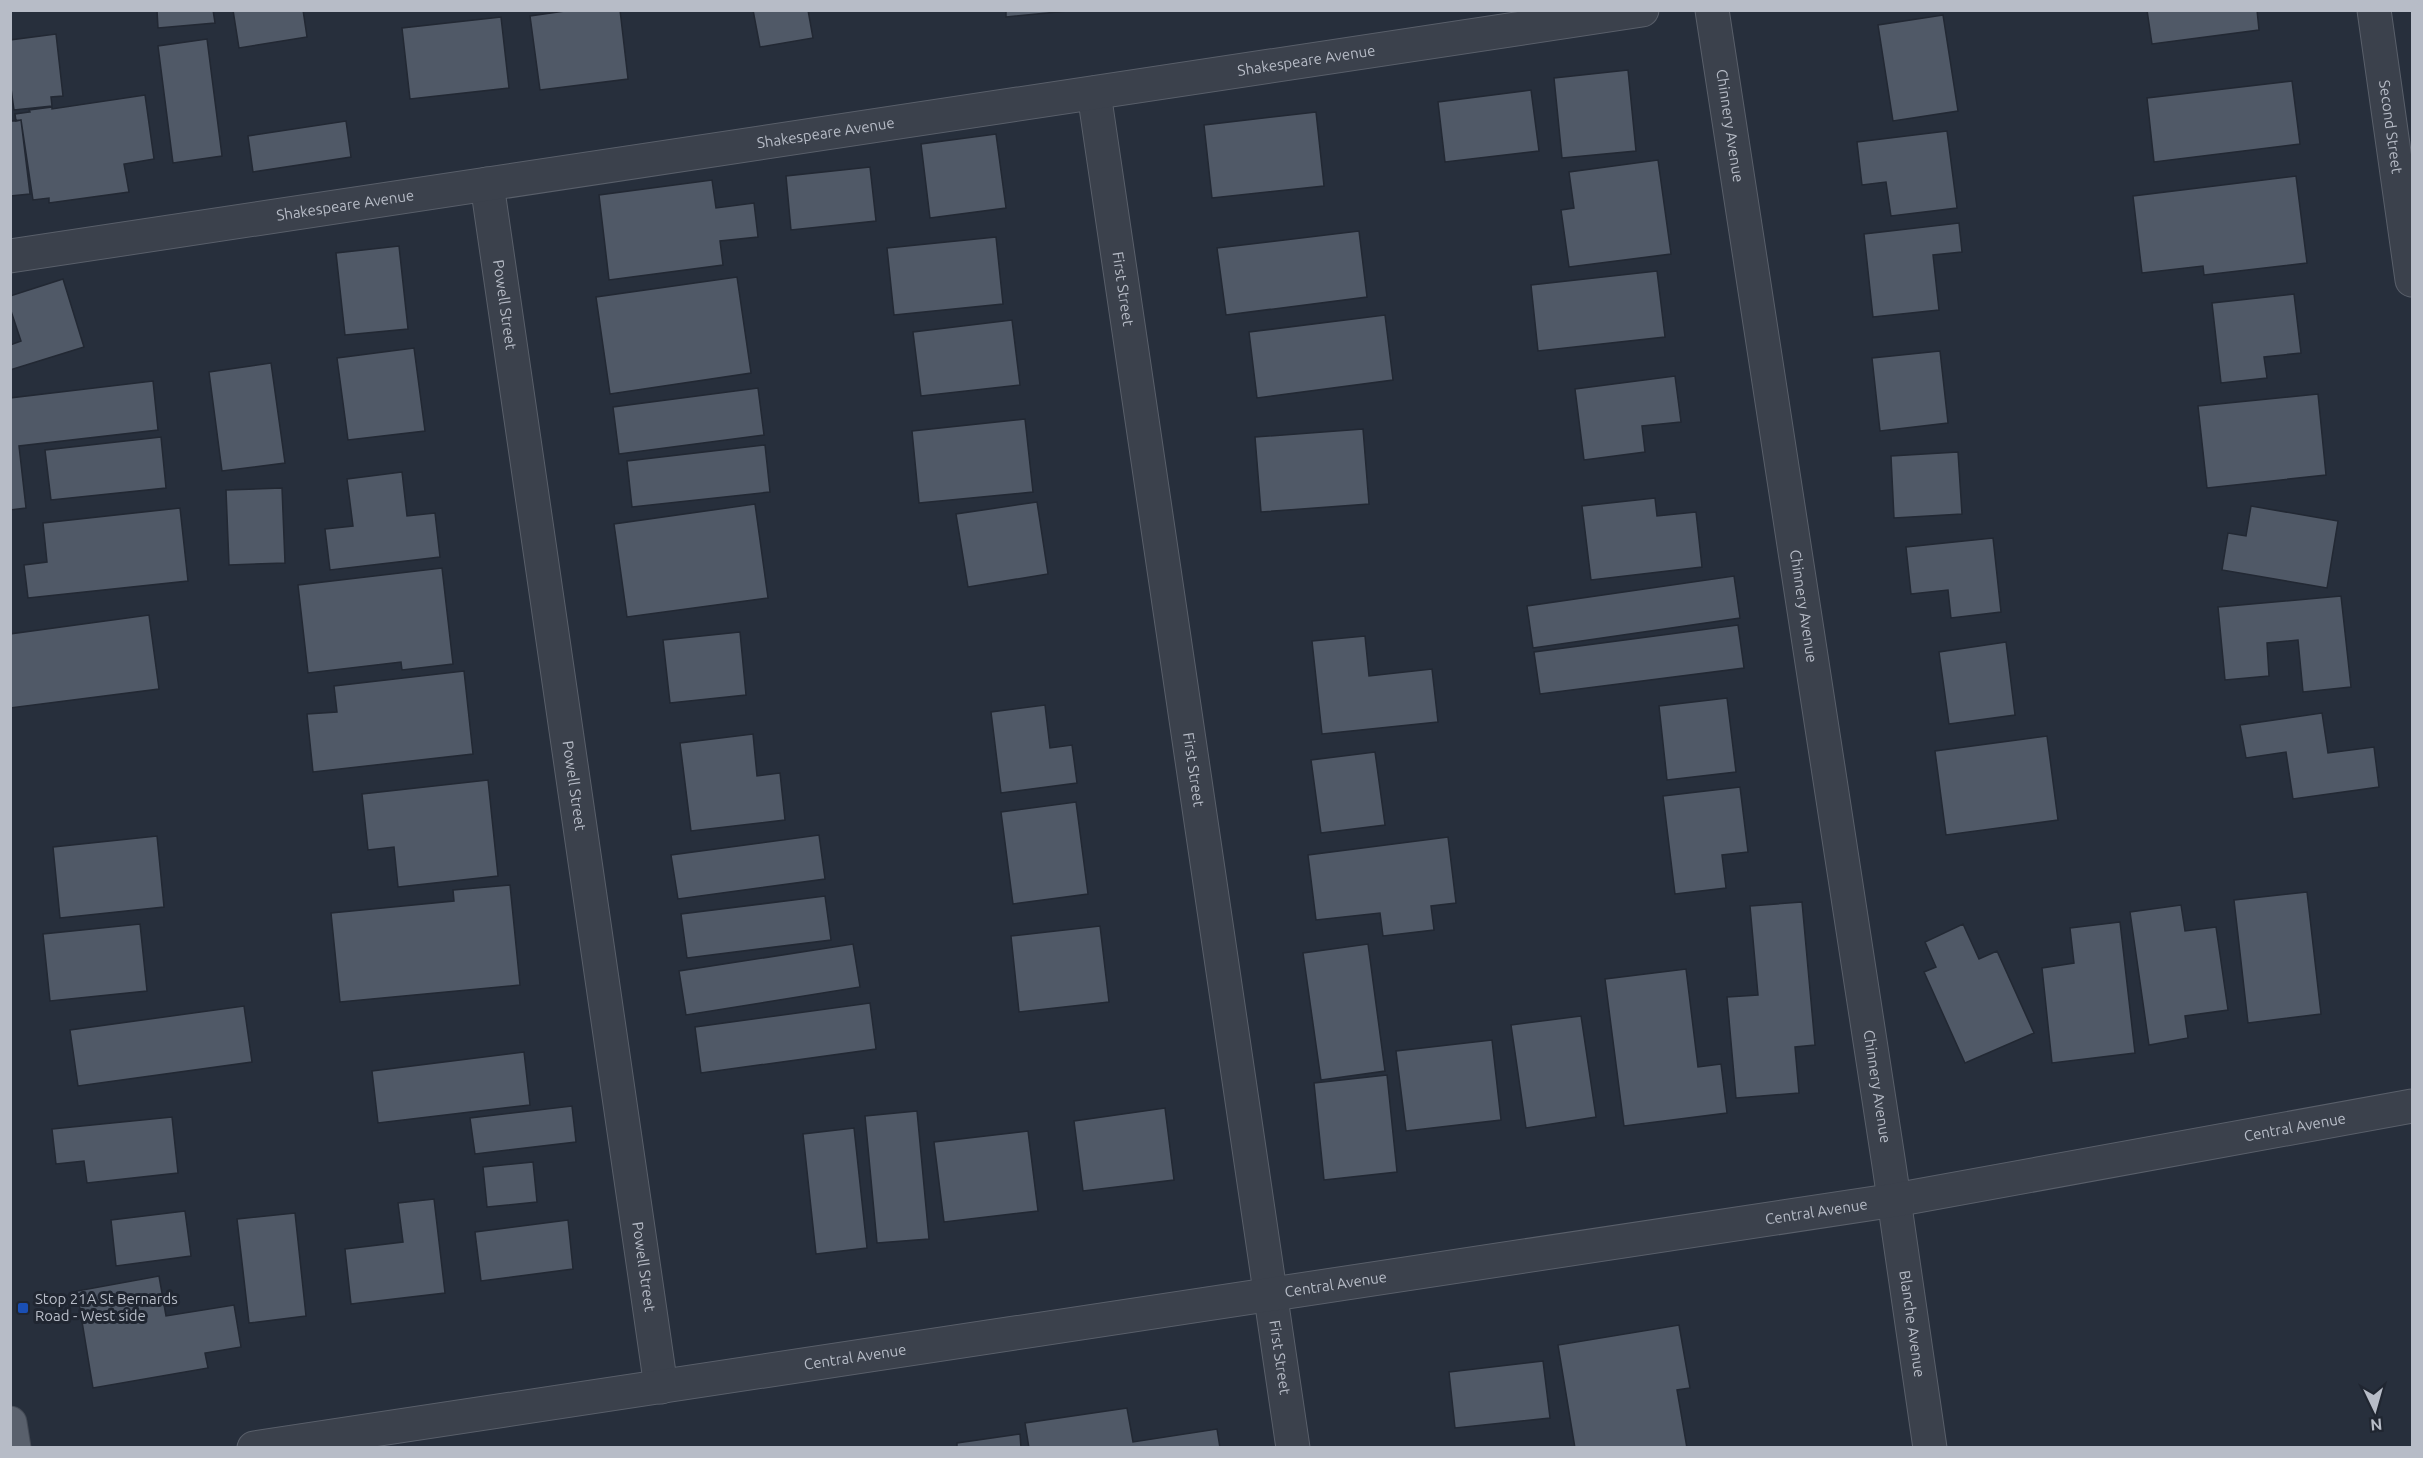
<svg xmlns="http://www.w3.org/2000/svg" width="2423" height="1458" font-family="Ubuntu,sans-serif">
  <rect width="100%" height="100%" fill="#272f3c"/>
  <path fill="#505967" stroke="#222833" stroke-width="1.5" d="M 157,10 L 213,10 L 215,23 L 158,28 Z
    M 233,10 L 303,10 L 307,37 L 239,48 Z
    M 572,10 L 620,10 L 628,79 L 540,90 L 530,16 Z
    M 753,10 L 808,10 L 813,38 L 760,47 Z
    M 1006,10 L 1078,10 L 1006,17 Z
    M 2147,10 L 2257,10 L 2259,30 L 2152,44 Z
    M 1943,15 L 1958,111 L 1893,121 L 1878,25 Z
    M 501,17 L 509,88 L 410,99 L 402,28 Z
    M 56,34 L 63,96 L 51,97 L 52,106 L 14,110 L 10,81 L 10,40 Z
    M 207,39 L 222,156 L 173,163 L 158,46 Z
    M 1628,70 L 1636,151 L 1562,158 L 1554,78 Z
    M 2292,81 L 2300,144 L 2154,162 L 2147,98 Z
    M 1531,90 L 1539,151 L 1445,162 L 1438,102 Z
    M 145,95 L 154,159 L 124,164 L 129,192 L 49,203 L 49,198 L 33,200 L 21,120 L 16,121 L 15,114 L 30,112 L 29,110 L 52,107 L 52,109 Z
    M 1316,112 L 1324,186 L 1212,198 L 1204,125 Z
    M 21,120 L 30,194 L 10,196 L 10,121 Z
    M 346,121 L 351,157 L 253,172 L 248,136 Z
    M 1947,131 L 1957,208 L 1891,216 L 1886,182 L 1862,185 L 1857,142 Z
    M 996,134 L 1006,208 L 930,218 L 921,144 Z
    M 1658,160 L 1671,254 L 1569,267 L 1561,210 L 1574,208 L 1569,172 Z
    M 870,167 L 876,221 L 791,230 L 786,176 Z
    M 2296,176 L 2307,263 L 2204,275 L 2203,266 L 2142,273 L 2133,196 Z
    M 712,180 L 716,208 L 754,203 L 758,237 L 720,241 L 723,265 L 609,280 L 599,195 Z
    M 1959,223 L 1962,252 L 1933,255 L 1939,310 L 1873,317 L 1864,234 Z
    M 1359,231 L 1367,297 L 1226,315 L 1217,248 Z
    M 996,237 L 1003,304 L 894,315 L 887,248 Z
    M 399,246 L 408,329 L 345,335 L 336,253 Z
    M 1657,271 L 1665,337 L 1538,351 L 1531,285 Z
    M 737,277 L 751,373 L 610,394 L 596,297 Z
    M 63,279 L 84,347 L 10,370 L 10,345 L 21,341 L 10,308 L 10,296 Z
    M 2294,294 L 2301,353 L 2264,357 L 2267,378 L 2221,383 L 2212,303 Z
    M 1385,315 L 1393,380 L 1257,398 L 1249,332 Z
    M 1012,320 L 1020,385 L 921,396 L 913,332 Z
    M 414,348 L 425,431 L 348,440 L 337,358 Z
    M 1940,351 L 1948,423 L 1880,431 L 1872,358 Z
    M 271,363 L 285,463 L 222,471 L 209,372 Z
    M 1675,376 L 1681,422 L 1642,426 L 1645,452 L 1584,460 L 1575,389 Z
    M 153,381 L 158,430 L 19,446 L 26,508 L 10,510 L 10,398 Z
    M 758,388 L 764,435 L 619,454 L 613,407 Z
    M 2318,394 L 2326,475 L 2207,488 L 2198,406 Z
    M 1025,419 L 1033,492 L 919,503 L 912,431 Z
    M 1363,429 L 1369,504 L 1261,512 L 1255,437 Z
    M 161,437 L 166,488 L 51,500 L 45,450 Z
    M 765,445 L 770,492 L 632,507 L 627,461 Z
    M 1958,452 L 1962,514 L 1894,518 L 1891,456 Z
    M 402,472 L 407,516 L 435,513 L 440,557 L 330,570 L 325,529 L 353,526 L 347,479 Z
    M 282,488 L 285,563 L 229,565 L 226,490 Z
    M 1655,498 L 1657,516 L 1696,512 L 1702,567 L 1591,580 L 1582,506 Z
    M 1037,502 L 1048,574 L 968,587 L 956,514 Z
    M 755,504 L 768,598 L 627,617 L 614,524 Z
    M 2251,506 L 2338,521 L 2327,588 L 2222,570 L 2228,533 L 2246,536 Z
    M 180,508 L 188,581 L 28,598 L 24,565 L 47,562 L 43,523 Z
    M 1993,538 L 2001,612 L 1951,618 L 1948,590 L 1911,594 L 1906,547 Z
    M 442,568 L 453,664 L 402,670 L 401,662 L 308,673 L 298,585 Z
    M 1734,576 L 1740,618 L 1533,648 L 1527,606 Z
    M 2341,596 L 2351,687 L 2303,692 L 2298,640 L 2267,643 L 2269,676 L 2225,680 L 2218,607 Z
    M 149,615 L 159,689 L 10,708 L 10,634 Z
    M 1738,625 L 1744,668 L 1540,694 L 1534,652 Z
    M 740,632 L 746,695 L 670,703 L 663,640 Z
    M 1365,636 L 1369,676 L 1432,669 L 1438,722 L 1322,734 L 1312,641 Z
    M 2006,642 L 2015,715 L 1949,724 L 1939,652 Z
    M 464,671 L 473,754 L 313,772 L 307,714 L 337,712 L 334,686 Z
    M 1727,698 L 1736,772 L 1667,780 L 1659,706 Z
    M 1045,705 L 1050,748 L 1072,745 L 1077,783 L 1001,793 L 991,712 Z
    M 2322,713 L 2328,753 L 2374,747 L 2379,787 L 2293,799 L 2286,752 L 2246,758 L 2240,725 Z
    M 753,734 L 757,776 L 780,773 L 785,820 L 691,831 L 680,743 Z
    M 2047,736 L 2058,820 L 1946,835 L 1935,751 Z
    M 1375,752 L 1385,825 L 1321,833 L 1311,760 Z
    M 488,780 L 498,876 L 398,887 L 394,847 L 368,850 L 362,794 Z
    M 1740,787 L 1748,852 L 1722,855 L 1726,888 L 1675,894 L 1663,796 Z
    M 1076,802 L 1088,894 L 1013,904 L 1001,812 Z
    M 819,835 L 825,879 L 678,899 L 671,855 Z
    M 157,836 L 164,907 L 60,918 L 53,847 Z
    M 1448,837 L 1456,903 L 1431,906 L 1434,930 L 1383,936 L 1380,913 L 1316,920 L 1308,855 Z
    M 510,885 L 520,985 L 340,1002 L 331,913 L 454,901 L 453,890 Z
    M 2307,892 L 2321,1014 L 2248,1023 L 2234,900 Z
    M 825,896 L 831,940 L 687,958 L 681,914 Z
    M 1802,902 L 1815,1045 L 1795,1047 L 1799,1093 L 1736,1098 L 1727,997 L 1758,995 L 1750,906 Z
    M 2181,905 L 2185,931 L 2216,927 L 2228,1010 L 2185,1016 L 2188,1038 L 2149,1045 L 2130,912 Z
    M 2120,922 L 2135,1053 L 2052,1063 L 2042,968 L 2074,963 L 2070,928 Z
    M 140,924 L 147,991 L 50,1001 L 43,934 Z
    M 1963,924 L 1979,959 L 1997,951 L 2034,1033 L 1965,1063 L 1924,972 L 1936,967 L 1925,942 Z
    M 1100,926 L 1109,1002 L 1019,1012 L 1011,936 Z
    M 853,944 L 860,987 L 686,1015 L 679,971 Z
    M 1368,944 L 1385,1071 L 1321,1080 L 1303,953 Z
    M 1686,969 L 1698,1067 L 1721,1064 L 1727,1113 L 1624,1126 L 1605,979 Z
    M 870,1003 L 876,1049 L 701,1073 L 695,1027 Z
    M 244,1006 L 252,1062 L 78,1086 L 70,1030 Z
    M 1581,1016 L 1596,1117 L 1526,1128 L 1511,1025 Z
    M 1492,1040 L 1501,1120 L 1406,1131 L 1396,1051 Z
    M 524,1052 L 530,1105 L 378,1123 L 372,1071 Z
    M 1387,1075 L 1397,1172 L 1324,1180 L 1314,1083 Z
    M 572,1106 L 576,1142 L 475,1154 L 470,1118 Z
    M 1165,1108 L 1174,1180 L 1083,1191 L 1074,1121 Z
    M 917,1111 L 929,1239 L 877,1243 L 865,1116 Z
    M 172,1117 L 178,1173 L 87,1183 L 84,1161 L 56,1164 L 52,1129 Z
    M 854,1128 L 867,1248 L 816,1254 L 803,1134 Z
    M 1028,1131 L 1038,1211 L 944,1222 L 934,1142 Z
    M 533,1162 L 537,1202 L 487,1207 L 483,1167 Z
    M 434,1199 L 445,1293 L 351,1304 L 345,1249 L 403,1242 L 398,1203 Z
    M 185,1211 L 191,1256 L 116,1266 L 111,1220 Z
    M 295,1213 L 306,1316 L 249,1323 L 237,1219 Z
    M 568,1220 L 573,1269 L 481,1281 L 475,1232 Z
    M 159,1276 L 166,1316 L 234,1305 L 241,1347 L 205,1353 L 208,1368 L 93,1388 L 77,1291 Z
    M 1679,1325 L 1690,1388 L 1677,1390 L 1687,1448 L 1575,1448 L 1558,1345 Z
    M 1543,1361 L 1550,1418 L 1455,1428 L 1449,1372 Z
    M 1127,1408 L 1133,1442 L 1217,1429 L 1220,1448 L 1029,1448 L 1025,1423 Z
    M 1020,1434 L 1021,1448 L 957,1448 L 957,1443 Z"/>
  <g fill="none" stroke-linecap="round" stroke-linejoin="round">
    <defs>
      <g id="minor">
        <path id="s1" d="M 1712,10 L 1889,1165 L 1930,1448"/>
        <path id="s2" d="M 2374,10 L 2412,280"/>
        <path id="s3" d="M 1094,93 L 1293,1448"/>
        <path id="s4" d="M 487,184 L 661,1387"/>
        <path id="s5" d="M 10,256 L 1642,10"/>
        <path id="s6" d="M 254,1448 L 1895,1200 L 2412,1106"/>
      </g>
      <path id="major" d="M 10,1423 L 14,1448"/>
    </defs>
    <use href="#minor" stroke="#595f6a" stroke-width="35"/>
    <use href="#major" stroke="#444a55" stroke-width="35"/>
    <use href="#minor" stroke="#3b414c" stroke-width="33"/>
    <use href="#major" stroke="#59606c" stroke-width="33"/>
  </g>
  <rect fill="#1a4fb4" stroke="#202631" stroke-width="2" x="17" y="1302" width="12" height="12" rx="3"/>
  <g text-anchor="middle" stroke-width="6" stroke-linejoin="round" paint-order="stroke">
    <g font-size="15" fill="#b7bcc7" stroke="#202631">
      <text dy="5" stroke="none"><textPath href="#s5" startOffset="1311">Shakespeare Avenue</textPath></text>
      <text dy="5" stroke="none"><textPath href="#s1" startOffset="117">Chinnery Avenue</textPath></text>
      <text dy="5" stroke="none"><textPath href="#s2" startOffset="118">Second Street</textPath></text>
      <text dy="5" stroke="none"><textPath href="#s5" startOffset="825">Shakespeare Avenue</textPath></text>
      <text dy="5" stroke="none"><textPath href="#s5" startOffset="339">Shakespeare Avenue</textPath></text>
      <text dy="5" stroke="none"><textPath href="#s3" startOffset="198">First Street</textPath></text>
      <text dy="5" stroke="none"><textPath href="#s4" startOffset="122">Powell Street</textPath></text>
      <text dy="5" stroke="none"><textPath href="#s1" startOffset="603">Chinnery Avenue</textPath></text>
      <text dy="5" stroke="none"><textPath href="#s3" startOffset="684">First Street</textPath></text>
      <text dy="5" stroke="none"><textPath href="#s4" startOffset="608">Powell Street</textPath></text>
      <text dy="5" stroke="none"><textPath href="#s1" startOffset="1089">Chinnery Avenue</textPath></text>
      <text dy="5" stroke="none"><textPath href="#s6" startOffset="2066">Central Avenue</textPath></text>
      <text dy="5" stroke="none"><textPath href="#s6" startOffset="1580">Central Avenue</textPath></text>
      <text dy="5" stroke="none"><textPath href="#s4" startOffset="1094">Powell Street</textPath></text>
      <text dy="5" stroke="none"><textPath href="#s6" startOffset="1094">Central Avenue</textPath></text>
      <text dy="5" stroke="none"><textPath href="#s1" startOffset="1329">Blanche Avenue</textPath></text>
      <text dy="5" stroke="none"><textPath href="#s6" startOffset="608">Central Avenue</textPath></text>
      <text dy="5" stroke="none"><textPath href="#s3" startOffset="1278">First Street</textPath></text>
    </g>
    <g font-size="15" fill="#b7bcc7" stroke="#202631" text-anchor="start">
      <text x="35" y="1304">Stop 21A St Bernards<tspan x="35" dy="17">Road - West side</tspan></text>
    </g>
  </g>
  <rect width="2423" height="1458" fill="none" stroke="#b7bcc7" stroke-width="24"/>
  <g transform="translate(2375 1410) rotate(175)" stroke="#202631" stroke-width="4.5" paint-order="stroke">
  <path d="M0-4.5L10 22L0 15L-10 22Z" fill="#b7bcc7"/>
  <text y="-9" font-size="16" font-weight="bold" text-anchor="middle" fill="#b7bcc7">N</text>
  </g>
</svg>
